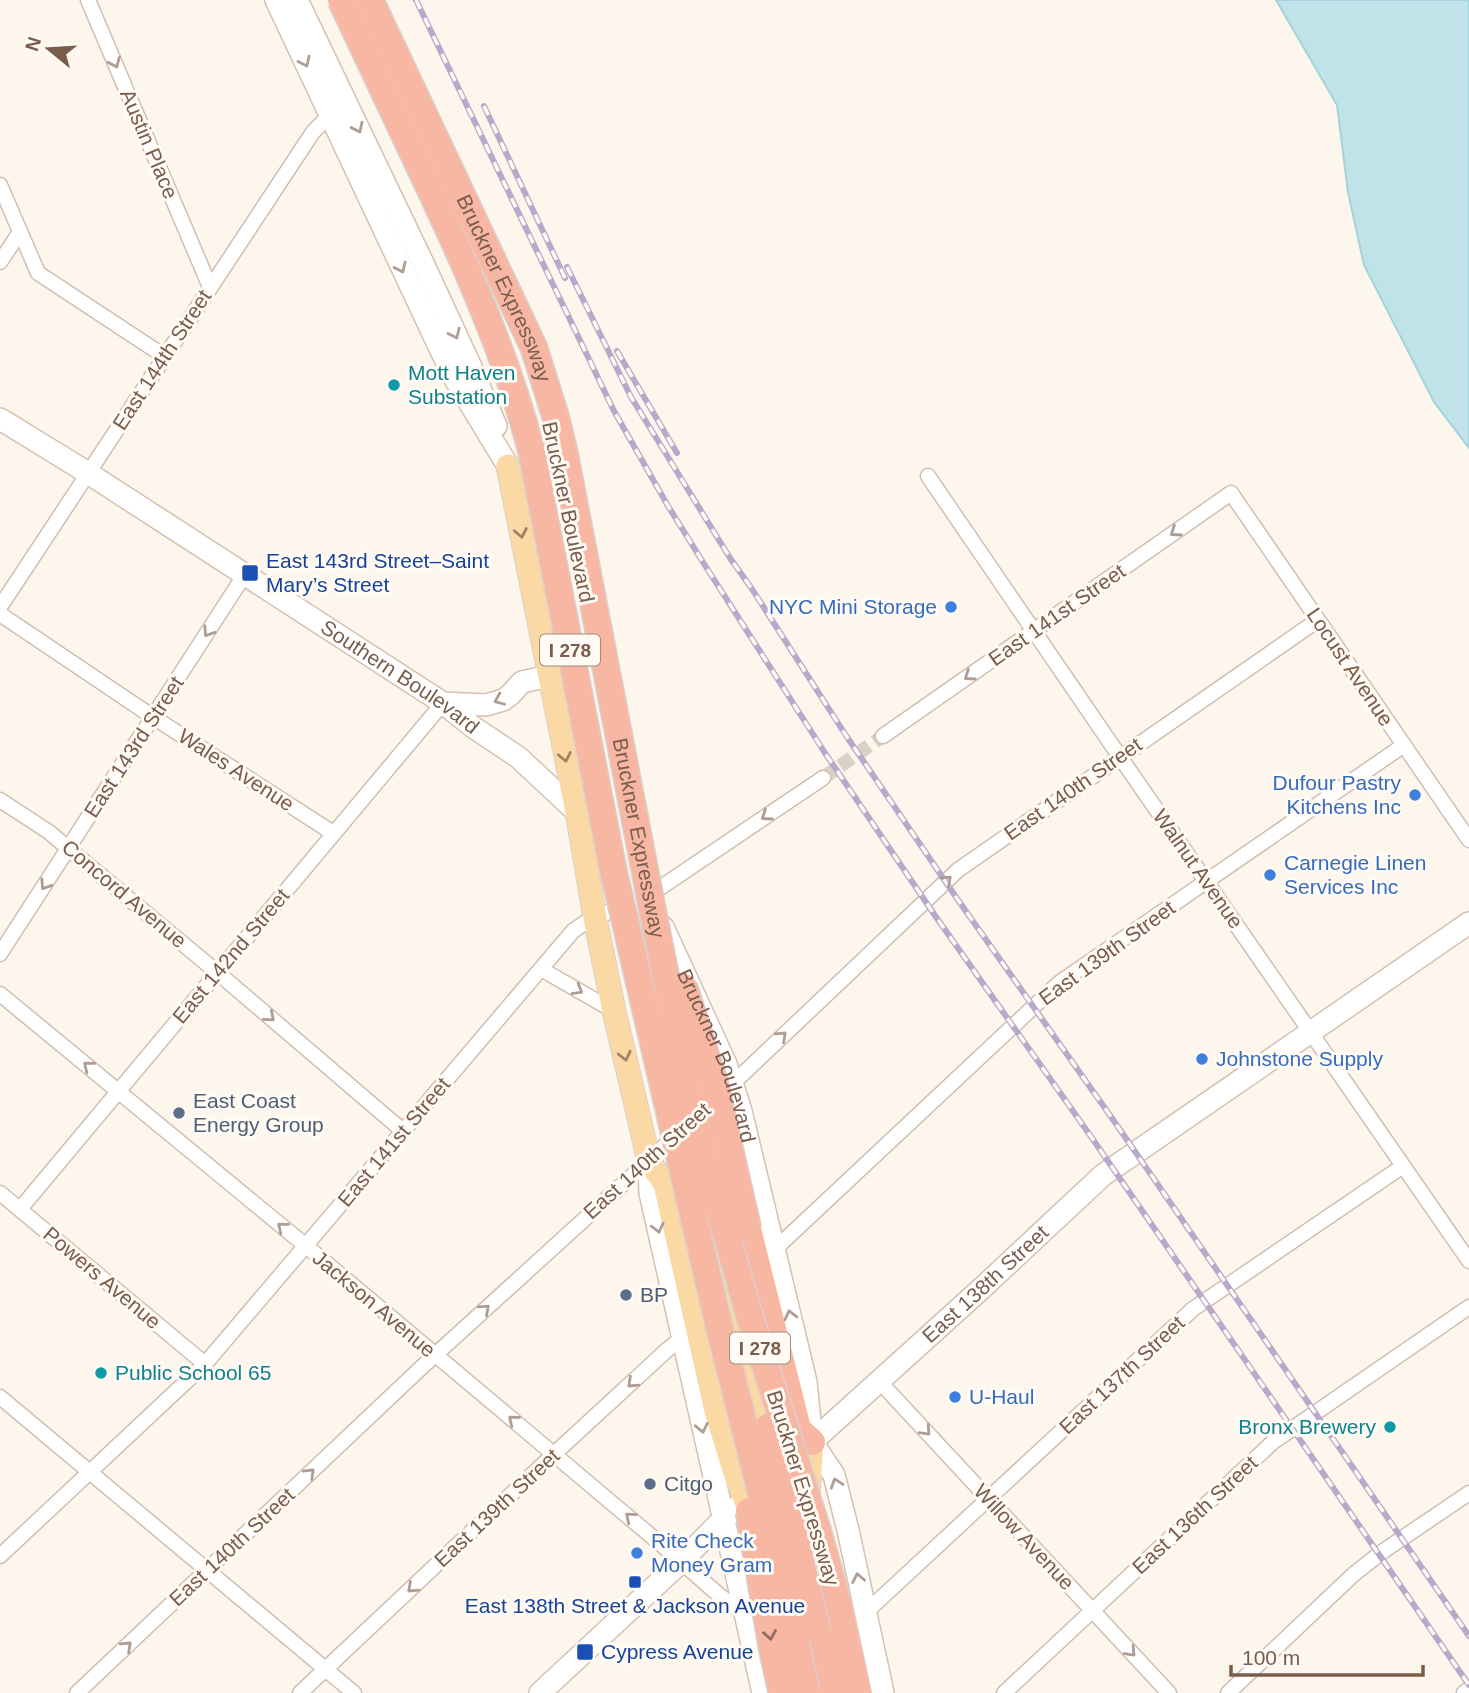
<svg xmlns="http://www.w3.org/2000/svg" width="1469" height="1693" font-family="Helvetica,sans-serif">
  <rect width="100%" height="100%" fill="#fdf6ec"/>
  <path fill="#bfe3e8" stroke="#a5d3da" stroke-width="2" d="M 1276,0 L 1469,0 L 1469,448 L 1434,402 L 1364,265 L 1348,192 L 1337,105 Z"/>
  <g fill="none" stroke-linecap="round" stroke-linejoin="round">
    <path stroke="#dcd0c4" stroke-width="14" stroke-dasharray="14 7" stroke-linecap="butt" d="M 823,778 L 883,736"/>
    <defs>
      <path id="minor" d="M 88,0 L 210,287
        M 0,185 L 38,273 L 164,356
        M 0,262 L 20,232
        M 928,476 L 1120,757 L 1469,1261
        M 0,607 L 313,132 L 329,116
        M 0,614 L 153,717 L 333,833
        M 883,736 L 1231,493 L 1469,840
        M 0,800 L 49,832 L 69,849 L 218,973 L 403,1131
        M 645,898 L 823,778
        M 0,954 L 245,574
        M 541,969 L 614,1011
        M 0,994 L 306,1246 L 663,1546 L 719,1595 L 746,1615
        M 729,1087 L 958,870 L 1318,620
        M 0,1193 L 205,1364
        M 20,1209 L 443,703
        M 774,1250 L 1059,983 L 1404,745
        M 879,1381 L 1169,1693
        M 0,1397 L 354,1693
        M 0,1556 L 205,1364 L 573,931 L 586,922 L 626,904
        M 865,1613 L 1193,1309 L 1403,1166
        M 77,1693 L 423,1366 L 678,1134
        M 300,1693 L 554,1454 L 667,1350 L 687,1334
        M 1004,1693 L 1273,1442 L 1469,1307
        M 1228,1693 L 1354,1574 L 1382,1552 L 1469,1493
        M 1464,1693 L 1469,1689"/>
      <g id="secondary">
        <path d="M 276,0 L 452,374 L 508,466"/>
        <path d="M 297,0 L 422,261 L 471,367 L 496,426"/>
        <path d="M 444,190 L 479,262"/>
        <path id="s1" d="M 0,419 L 88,473 L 443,703 L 473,727 L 518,757 L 577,812"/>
        <path d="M 535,449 L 553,471 L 566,506"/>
        <path d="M 443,703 L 486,705 L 503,700 L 510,695 L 522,682 L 549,676 L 562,686"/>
        <path id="s2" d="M 663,927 L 726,1064 L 741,1111 L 806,1382 L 812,1442 L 834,1475 L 848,1530 L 883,1693"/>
        <path d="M 649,1161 L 650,1193 L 763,1693"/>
        <path id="s3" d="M 804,1449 L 981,1289 L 1103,1175 L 1469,923"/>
        <path d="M 540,1693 L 681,1562 L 723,1519 L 758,1489"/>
      </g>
      <path id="primary" d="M 508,466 L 577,812 L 595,918 L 614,1011 L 649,1161 L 665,1184 L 716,1411 L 734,1470 L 756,1527
        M 706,1206 L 762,1446
        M 808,1496 L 812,1442"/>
      <path id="motorway" d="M 748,1229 L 798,1429 L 812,1442
        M 818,1532 L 839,1607 L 858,1693
        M 817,1630 L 832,1693"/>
    </defs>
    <use href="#minor" stroke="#d1beb0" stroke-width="17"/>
    <use href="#secondary" stroke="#d6c0b0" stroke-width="24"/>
    <use href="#primary" stroke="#dad1cd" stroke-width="25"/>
    <use href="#motorway" stroke="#dad1cd" stroke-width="29"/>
    <use href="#minor" stroke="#fff" stroke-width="14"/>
    <use href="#secondary" stroke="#fff" stroke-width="21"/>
    <use href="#primary" stroke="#fbd9a5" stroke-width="23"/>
    <use href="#motorway" stroke="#f7b7a3" stroke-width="26"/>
    <defs>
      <path id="rail" d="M 416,0 L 614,411 L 668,506 L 706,567 L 825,753 L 936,917 L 1092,1138 L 1469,1685
        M 484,106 L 565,278
        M 567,267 L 631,397 L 730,558 L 752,589 L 847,737 L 958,900 L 1114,1121 L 1469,1636
        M 617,351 L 677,453"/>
    </defs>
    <use href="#rail" stroke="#b9a8c9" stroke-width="6"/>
    <use href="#rail" stroke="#fffaf3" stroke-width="3.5" stroke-dasharray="10" stroke-linecap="butt"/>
    <defs>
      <g id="motorway-bridge">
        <path d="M 341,0 C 368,58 396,116 423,174 C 466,265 507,356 532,453 L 613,869 L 719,1326 L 764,1504 L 807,1693"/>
        <path id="s4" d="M 370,0 L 534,348 L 556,418 L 565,456 L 654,918 L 687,1081 L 706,1163 L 749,1314 L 818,1532"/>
        <path d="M 684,987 L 714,1081 L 748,1229"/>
        <path d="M 768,1427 L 817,1630"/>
        <path d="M 749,1511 L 772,1648 L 782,1693"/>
      </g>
    </defs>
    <use href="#motorway-bridge" stroke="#dad1cd" stroke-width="29" stroke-linecap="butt"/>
    <use href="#motorway-bridge" stroke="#f7b7a3" stroke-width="26"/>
  </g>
  <defs><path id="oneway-chevron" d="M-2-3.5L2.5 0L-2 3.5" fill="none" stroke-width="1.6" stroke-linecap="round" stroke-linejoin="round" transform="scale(1.75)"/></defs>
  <g stroke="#af9d94">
    <use href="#oneway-chevron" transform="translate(305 62) rotate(65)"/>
    <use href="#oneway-chevron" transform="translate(115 63) rotate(67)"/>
    <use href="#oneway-chevron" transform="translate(358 128) rotate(64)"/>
    <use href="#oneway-chevron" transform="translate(401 268) rotate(65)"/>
    <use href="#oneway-chevron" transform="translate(455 334) rotate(65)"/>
    <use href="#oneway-chevron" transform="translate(1175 532) rotate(145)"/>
    <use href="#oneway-chevron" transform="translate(208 632) rotate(123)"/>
    <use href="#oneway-chevron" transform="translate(969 676) rotate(145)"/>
    <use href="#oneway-chevron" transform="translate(499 700) rotate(157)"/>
    <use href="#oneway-chevron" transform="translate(766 816) rotate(145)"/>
    <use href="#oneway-chevron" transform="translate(947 880) rotate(-42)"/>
    <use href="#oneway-chevron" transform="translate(45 885) rotate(123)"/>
    <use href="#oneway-chevron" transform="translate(578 990) rotate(30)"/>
    <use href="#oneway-chevron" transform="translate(270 1017) rotate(41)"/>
    <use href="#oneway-chevron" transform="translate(782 1036) rotate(-43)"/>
    <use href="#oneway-chevron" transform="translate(88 1066) rotate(-141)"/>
    <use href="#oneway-chevron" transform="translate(282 1227) rotate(-141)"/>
    <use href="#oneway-chevron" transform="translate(658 1228) rotate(77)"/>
    <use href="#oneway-chevron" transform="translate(485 1309) rotate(-42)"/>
    <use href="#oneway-chevron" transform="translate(790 1315) rotate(-104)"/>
    <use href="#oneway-chevron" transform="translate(632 1383) rotate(137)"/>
    <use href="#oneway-chevron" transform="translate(513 1420) rotate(-141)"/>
    <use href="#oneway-chevron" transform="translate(702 1428) rotate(78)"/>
    <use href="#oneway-chevron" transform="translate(926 1431) rotate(47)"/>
    <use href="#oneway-chevron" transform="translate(310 1473) rotate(-44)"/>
    <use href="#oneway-chevron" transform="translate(836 1483) rotate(-108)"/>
    <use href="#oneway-chevron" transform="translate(630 1517) rotate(-140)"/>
    <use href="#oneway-chevron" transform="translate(858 1578) rotate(-101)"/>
    <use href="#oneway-chevron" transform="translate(412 1588) rotate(137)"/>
    <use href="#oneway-chevron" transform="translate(127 1646) rotate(-43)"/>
    <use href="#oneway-chevron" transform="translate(1131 1652) rotate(47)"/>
  </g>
  <g stroke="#a18267">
    <use href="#oneway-chevron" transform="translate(521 533) rotate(79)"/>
    <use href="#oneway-chevron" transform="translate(565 757) rotate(79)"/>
    <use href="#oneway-chevron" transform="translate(625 1056) rotate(77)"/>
  </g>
  <use stroke="#936e5e" href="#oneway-chevron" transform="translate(770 1635) rotate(80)"/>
  <g fill="#0f9aa8" stroke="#fffaf3" stroke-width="2.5">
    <circle cx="394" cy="385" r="7"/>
    <circle cx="101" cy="1373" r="7"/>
    <circle cx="1390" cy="1427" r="7"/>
  </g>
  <g fill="#1a4fb4" stroke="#fffaf3" stroke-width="2.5">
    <rect x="241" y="564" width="18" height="18" rx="3.5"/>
    <rect x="628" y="1575" width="14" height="14" rx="3.5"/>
    <rect x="576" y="1643" width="18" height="18" rx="3.5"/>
  </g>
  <g fill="#3f7fe0" stroke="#fffaf3" stroke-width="2.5">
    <circle cx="951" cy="607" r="7"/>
    <circle cx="1415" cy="795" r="7"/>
    <circle cx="1270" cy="875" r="7"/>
    <circle cx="1202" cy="1059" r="7"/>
    <circle cx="955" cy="1397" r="7"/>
    <circle cx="637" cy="1553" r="7"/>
  </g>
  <g fill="#5c6f8a" stroke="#fffaf3" stroke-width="2.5">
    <circle cx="179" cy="1113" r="7"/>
    <circle cx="626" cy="1295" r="7"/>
    <circle cx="650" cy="1484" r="7"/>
  </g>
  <g text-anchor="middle" stroke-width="6" stroke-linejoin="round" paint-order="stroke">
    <g fill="#fffaf3" stroke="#a28b7f" stroke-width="2">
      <rect x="540" y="634.5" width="60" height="31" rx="5"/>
      <rect x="730" y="1332.5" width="60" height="31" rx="5"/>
    </g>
    <g font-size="19" font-weight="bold" fill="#7a5c4d">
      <text x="570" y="657">I 278</text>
      <text x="760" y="1355">I 278</text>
    </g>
    <g font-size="21" fill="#7a5c4d" stroke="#fffaf3">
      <text transform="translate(149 144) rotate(67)" y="7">Austin Place</text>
      <text dy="7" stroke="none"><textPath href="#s4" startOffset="318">Bruckner Expressway</textPath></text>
      <text transform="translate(162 360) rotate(-57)" y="7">East 144th Street</text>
      <text transform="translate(568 512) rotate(78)" y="7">Bruckner Boulevard</text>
      <text transform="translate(1057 615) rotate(-35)" y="7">East 141st Street</text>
      <text transform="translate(1350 667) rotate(56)" y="7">Locust Avenue</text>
      <text dy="7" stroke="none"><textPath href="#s1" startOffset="476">Southern Boulevard</textPath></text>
      <text transform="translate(134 747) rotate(-57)" y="7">East 143rd Street</text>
      <text transform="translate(236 770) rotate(33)" y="7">Wales Avenue</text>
      <text transform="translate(1073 789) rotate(-35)" y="7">East 140th Street</text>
      <text dy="7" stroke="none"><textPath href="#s4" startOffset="886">Bruckner Expressway</textPath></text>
      <text transform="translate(1198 869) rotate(55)" y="7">Walnut Avenue</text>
      <text transform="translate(124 894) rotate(40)" y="7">Concord Avenue</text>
      <text transform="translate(1107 953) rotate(-36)" y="7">East 139th Street</text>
      <text transform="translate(231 956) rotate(-50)" y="7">East 142nd Street</text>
      <text dy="7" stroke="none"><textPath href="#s2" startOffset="140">Bruckner Boulevard</textPath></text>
      <text transform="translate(394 1142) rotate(-50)" y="7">East 141st Street</text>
      <text transform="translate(647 1161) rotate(-42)" y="7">East 140th Street</text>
      <text transform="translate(102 1278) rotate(40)" y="7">Powers Avenue</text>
      <text dy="7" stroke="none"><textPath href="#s3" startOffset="245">East 138th Street</textPath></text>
      <text transform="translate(374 1304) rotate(40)" y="7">Jackson Avenue</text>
      <text transform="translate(1122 1375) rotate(-43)" y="7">East 137th Street</text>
      <text transform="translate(803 1488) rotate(73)" y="7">Bruckner Expressway</text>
      <text transform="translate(497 1508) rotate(-43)" y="7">East 139th Street</text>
      <text transform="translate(1195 1515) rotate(-43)" y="7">East 136th Street</text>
      <text transform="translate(1024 1537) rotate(47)" y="7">Willow Avenue</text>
      <text transform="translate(232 1547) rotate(-43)" y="7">East 140th Street</text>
    </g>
    <g font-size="21" fill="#0d838f" stroke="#fffaf3" text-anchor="start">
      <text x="408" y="380">Mott Haven<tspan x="408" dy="24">Substation</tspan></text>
      <text x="115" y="1380">Public School 65</text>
      <text x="1376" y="1434" text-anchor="end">Bronx Brewery</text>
    </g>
    <g font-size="21" fill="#164399" stroke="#fffaf3" text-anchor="start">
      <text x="266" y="568">East 143rd Street–Saint<tspan x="266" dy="24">Mary’s Street</tspan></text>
      <text x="635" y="1613" text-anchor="middle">East 138th Street &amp; Jackson Avenue</text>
      <text x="601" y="1659">Cypress Avenue</text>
    </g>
    <g font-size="21" fill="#366cbe" stroke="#fffaf3" text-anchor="start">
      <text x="937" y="614" text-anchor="end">NYC Mini Storage</text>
      <text x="1401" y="790" text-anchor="end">Dufour Pastry<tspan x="1401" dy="24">Kitchens Inc</tspan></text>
      <text x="1284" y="870">Carnegie Linen<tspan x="1284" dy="24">Services Inc</tspan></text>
      <text x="1216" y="1066">Johnstone Supply</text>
      <text x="969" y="1404">U-Haul</text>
      <text x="651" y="1548">Rite Check<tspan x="651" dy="24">Money Gram</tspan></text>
    </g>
    <g font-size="21" fill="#4e5e75" stroke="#fffaf3" text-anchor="start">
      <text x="193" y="1108">East Coast<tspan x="193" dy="24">Energy Group</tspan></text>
      <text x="640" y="1302">BP</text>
      <text x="664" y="1491">Citgo</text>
    </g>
  </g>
  <g transform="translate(49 49) rotate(288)" stroke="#fffaf3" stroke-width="5" paint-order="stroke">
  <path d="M0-5L12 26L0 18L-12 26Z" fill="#7a5c4d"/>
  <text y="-10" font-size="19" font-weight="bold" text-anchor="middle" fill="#7a5c4d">N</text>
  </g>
  <path d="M1231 1665v10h192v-10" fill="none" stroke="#7a5c4d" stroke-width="3.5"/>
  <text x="1242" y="1665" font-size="21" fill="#7a5c4d" stroke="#fffaf3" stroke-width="5" paint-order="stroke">100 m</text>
</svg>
